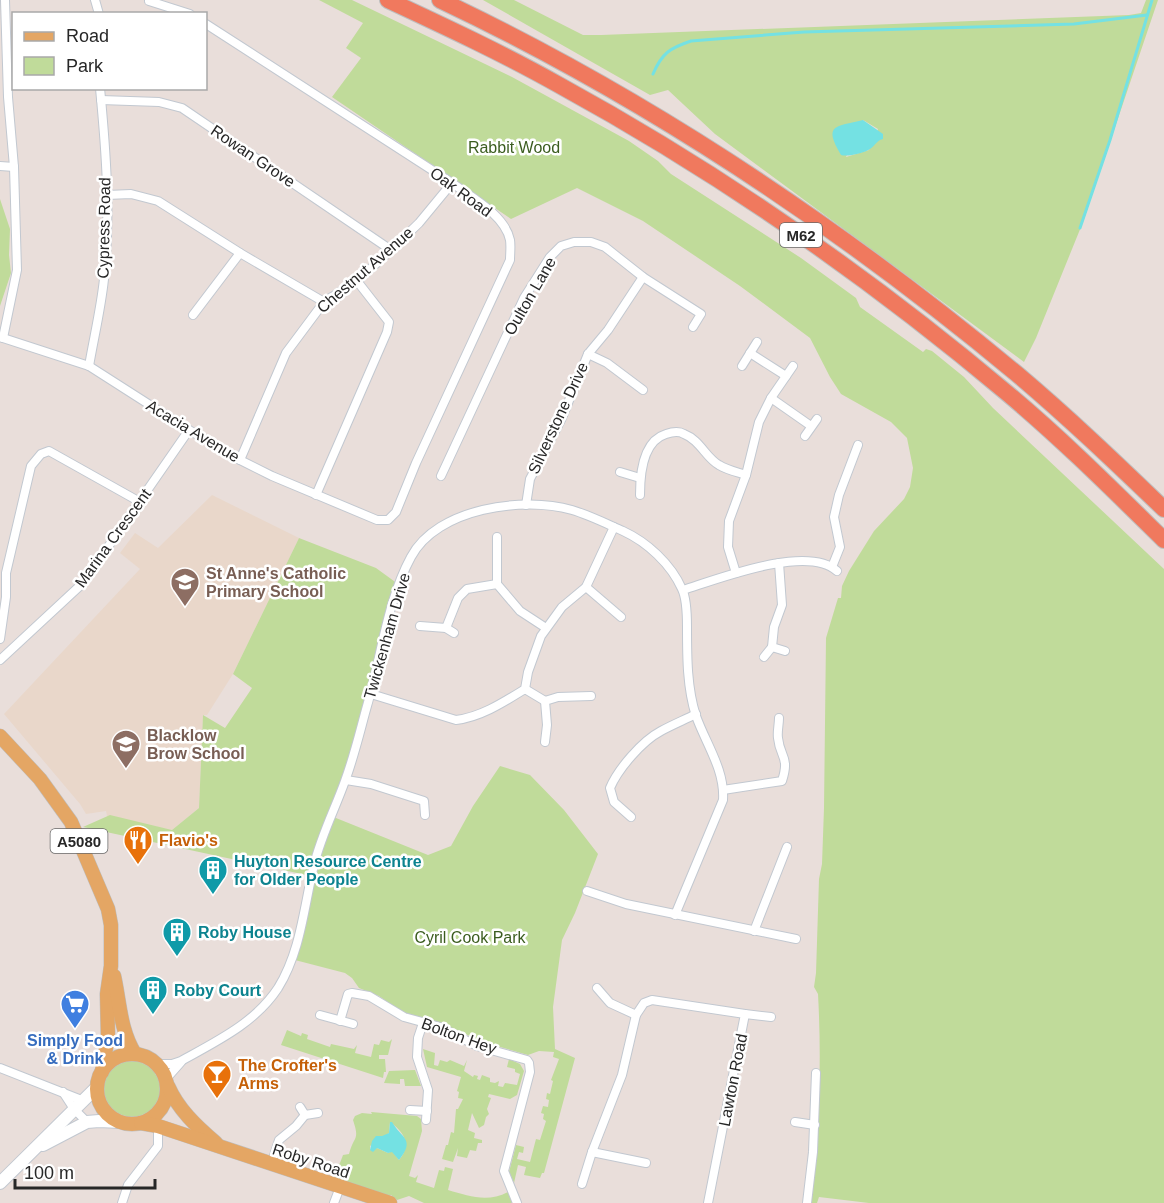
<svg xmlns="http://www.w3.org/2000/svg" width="1164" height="1203" font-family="Arial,sans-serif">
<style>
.education{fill:#e9d7ca}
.green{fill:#c0db9a;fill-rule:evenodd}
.water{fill:#74e1e3}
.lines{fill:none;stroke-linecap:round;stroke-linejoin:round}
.stream{stroke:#74e1e3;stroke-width:3}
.street-casing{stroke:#c2c8d0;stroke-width:10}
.secondary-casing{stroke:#c2c8d0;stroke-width:14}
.primary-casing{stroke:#bebebe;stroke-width:15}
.highway-casing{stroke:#bebebe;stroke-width:18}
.street{stroke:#fff;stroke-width:8}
.secondary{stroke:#fff;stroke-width:12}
.primary{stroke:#e4a664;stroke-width:14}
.highway{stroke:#f0795e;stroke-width:16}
.labels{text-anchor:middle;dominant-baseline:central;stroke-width:5;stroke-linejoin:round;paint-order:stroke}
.shield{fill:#fff;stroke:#686868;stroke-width:1.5}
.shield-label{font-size:15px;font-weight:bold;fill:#272727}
.park-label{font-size:16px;fill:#3b5d1f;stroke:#fff}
.street-label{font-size:16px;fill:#272727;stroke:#fff}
.education-label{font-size:16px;font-weight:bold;fill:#785e54;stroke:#fff;text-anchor:start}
.food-label{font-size:16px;font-weight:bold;fill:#c56008;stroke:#fff;text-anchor:start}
.culture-label{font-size:16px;font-weight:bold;fill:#0d838f;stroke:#fff;text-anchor:start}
.shop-label{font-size:16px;font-weight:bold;fill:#366cbe;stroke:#fff}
</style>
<rect width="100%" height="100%" fill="#e9deda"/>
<!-- education -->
<path class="education" d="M212,495L299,538L233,674L207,715H203L199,808L172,830L107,816L106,811L86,814L80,804L4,714L140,569L120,553L135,533L158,548Z"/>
<!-- green -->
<g class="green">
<path d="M319,0H352L512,77L629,141L658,161L671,174L801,258L856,298L860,307L923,352L926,349L932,351L964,377L993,408L1164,569V1203H869L819,1197L817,1203H810C819,1130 822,1068 818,994L814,987L816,973L819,879L822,864L824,808L826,638L838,598H841L842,586L849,571L874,531L904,499L910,487L913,468L907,438L891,422L841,394L830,377L810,338L740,286L643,221L577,188L511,219L332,97L361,58L346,48L363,23Z"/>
<path d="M483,0H514L583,35H601L1129,15L1141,13L1146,0H1158L1083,222L1036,338L1024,362L715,134L668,90L650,95ZM863,120L878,129L869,150L846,157Z"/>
<path d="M0,179V199L10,229L9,255L11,273L0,306Z"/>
<path d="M299,538L376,568L398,584L371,694L331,816L428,855L451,846L473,806L500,766L530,775L564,810L598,854L575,913L562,940L553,1007L555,1049L575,1058L544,1173H542L540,1178L524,1175L526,1167L518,1165L514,1183L509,1172L516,1145L524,1147L523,1153L519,1152L517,1159L530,1162L536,1139L540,1140L546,1121L543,1119L544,1114L541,1113L543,1106L548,1107L549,1100L546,1099L547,1093L550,1094L553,1081L551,1080L559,1059L553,1057L554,1052L539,1051L528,1055L483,1042L445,1025L403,1013L379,996L359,988L352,978L345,973L291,959L311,876L83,827L110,815L172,830L199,808L203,715L225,728L252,688L233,674Z"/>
<path d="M287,1030L301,1036L302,1033L308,1035L307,1039L330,1047L331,1044L354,1049L357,1045L355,1053L371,1057L374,1044L379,1045L381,1040L389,1042L392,1039L388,1055H379V1059H385L386,1072H384L383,1078L281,1045Z"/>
<path d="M423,1049L435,1053L434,1065L438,1066L440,1060L447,1062L450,1060L464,1066L467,1060L464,1071L473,1077L474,1075L478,1076L477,1079L480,1080L482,1075L490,1078V1082L495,1083L499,1081L498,1086L503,1087L505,1083L517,1085L520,1074L515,1072V1069L507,1067L509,1059L520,1064L524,1071L517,1095L510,1099L489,1094L488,1097L491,1098L487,1109L489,1114L486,1117L484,1125L479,1128L472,1113L468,1130L475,1133L474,1138L482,1140V1143H478L476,1151L470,1150L467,1158L457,1156L458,1148L453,1162L442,1159L446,1145H448L451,1132L454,1133L456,1109H458L463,1099L458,1098L459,1092L457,1091L461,1077L427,1067Z"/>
<circle cx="132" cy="1089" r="28"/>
<path d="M415,1070L421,1086H405L404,1079H400V1084L384,1083L389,1071Z"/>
<path d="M371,1112L417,1116L421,1119L422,1131L409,1176L415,1178L418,1175L416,1182L434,1188L439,1170L444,1171L445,1167L453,1169L448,1190C469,1196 487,1203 508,1192L512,1203H424L409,1196L397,1200L391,1195H384L335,1178L331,1173L340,1163L343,1155L349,1154C354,1135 360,1141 353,1120L355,1116L362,1113L372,1114ZM390,1122C404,1132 412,1144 399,1160L392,1151L388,1153L377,1148L370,1150V1146L389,1133Z"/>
</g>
<!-- water -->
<g class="water">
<path d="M863,120L883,134V139C876,141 876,145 870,149C864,153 848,157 841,155C823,124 835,127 863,120Z"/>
<path d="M390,1122H392C401,1138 416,1139 399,1160L392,1152L388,1153L377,1148L373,1152L370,1150L372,1141L376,1136H382L389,1133Z"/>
</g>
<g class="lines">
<!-- stream -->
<g class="stream">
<path d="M653,74C662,53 670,48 691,41L804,32L1074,24L1147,15"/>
<path d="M1080,228L1110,140L1152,0"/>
</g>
<!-- street casing -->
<g class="street-casing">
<g id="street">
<path d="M95,0L99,14"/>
<path d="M149,1L190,14"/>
<path d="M101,100L159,102L182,108L391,250"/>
<path d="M0,166L14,167"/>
<path d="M107,195L131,194L158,201L240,253L324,302"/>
<path d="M193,315L240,253"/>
<path d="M0,337L89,366L189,430L240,460L272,476L377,520H388L396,512L416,463L510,260C510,254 511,246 510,240C505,215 471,197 452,183L206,24"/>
<path d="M3,338L17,270L14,167L8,97L5,0"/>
<path d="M750,353L786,376"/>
<path d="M588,354L607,363L643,390"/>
<path d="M89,366C94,337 101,308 104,279C111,216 106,151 100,88"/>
<path d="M742,366L757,342"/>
<path d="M771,398L811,426"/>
<path d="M805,436L817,419"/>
<path d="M240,460L286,353L324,302L357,281L391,250L419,223L452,183"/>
<path d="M620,472L640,478"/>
<path d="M441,476L524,298L550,257L561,246L574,242H591L605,247L643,277L701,314L693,327"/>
<path d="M316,495L387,332L389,322L357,281"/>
<path d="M640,495C640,475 643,441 666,434C672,432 679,431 684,434C700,440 706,458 719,465C727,470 737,472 746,475"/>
<path d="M526,505L530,479L561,420L588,354L608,330L643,277"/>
<path d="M497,537V584L520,611L546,628"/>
<path d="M779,563L782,605L774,627L772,647L785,651"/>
<path d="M832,567L840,547L834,517L839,495L858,445"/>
<path d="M736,573L728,547L729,521L746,475L759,422L771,398L793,366"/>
<path d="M586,587L621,617"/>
<path d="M683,590C718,579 807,544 837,571"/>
<path d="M420,626L446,628L454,633"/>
<path d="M446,628L458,598L467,589L497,584"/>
<path d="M0,639L6,597V573L31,466L41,454L49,451L140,502"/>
<path d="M764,657L772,647"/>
<path d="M0,660L83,583L189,430"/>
<path d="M525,689L545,701"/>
<path d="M371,694L456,720C481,717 504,702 525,689L528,672L541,636L562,607L586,587L614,527"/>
<path d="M545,742L547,725L545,701L558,697L591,696"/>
<path d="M346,780L371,784L424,801L425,815"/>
<path d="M723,790L782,781C790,756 780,758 778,738C777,732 779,725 779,718"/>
<path d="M631,817L614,802L610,788C618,769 642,741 661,731C672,725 684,720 696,714"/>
<path d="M587,891L626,904L796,939"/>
<path d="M754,931L787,847"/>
<path d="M597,988L610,1003L636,1015L644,1003L652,1000L745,1014L708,1203"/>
<path d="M745,1014L771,1017"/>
<path d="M320,1015L353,1024"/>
<path d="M340,1021L348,994L352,993L369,996L404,1017L440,1027L477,1046L527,1060L529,1063L530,1072L504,1171L517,1203"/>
<path d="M423,1023L418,1038L417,1057L428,1090L426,1120"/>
<path d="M156,1064H172L181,1061C217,1041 255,1023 278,988C301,951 304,906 314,865C321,836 335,809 345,781C354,757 360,731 367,706C381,658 387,601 411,557C437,508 523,496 572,510C589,515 607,524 623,531C647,542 671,564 682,589C687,599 687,616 687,627C687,657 687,688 696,716C706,744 725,770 723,800L675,915"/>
<path d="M0,1068L84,1101"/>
<path d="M166,1079L181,1062"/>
<path d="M63,1092L74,1109L87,1122"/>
<path d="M300,1107L305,1115L318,1113"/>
<path d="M410,1110L427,1111"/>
<path d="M795,1122L815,1125"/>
<path d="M592,1152L646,1163"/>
<path d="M271,1165L279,1140L296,1126L305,1115"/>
<path d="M582,1184L592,1152L622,1075L636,1015"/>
<path d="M122,1203L128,1185L158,1146V1126"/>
<path d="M334,1203L340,1187"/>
<path d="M807,1203L813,1152L816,1073"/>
</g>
</g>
<!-- secondary casing -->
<g class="secondary-casing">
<g id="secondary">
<path d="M43,1145L87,1122L99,1121L120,1122"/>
<path d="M0,1183L97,1087"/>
</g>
</g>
<!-- primary casing -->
<g class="primary-casing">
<g id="primary">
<path d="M0,736L40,779L71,822L108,909L111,925V966L107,994L108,1036L102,1072"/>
<path d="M114,976C120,1003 120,1030 135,1054"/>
<circle cx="132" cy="1089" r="35"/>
<path d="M168,1086C178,1109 196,1126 216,1143"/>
<path d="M141,1123L158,1126L390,1203"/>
</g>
</g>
<!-- highway casing -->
<g class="highway-casing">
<g id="highway">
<path d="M388,0C446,27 504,54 559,85C718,172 869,277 1007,393C1062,439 1113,490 1164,540"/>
<path d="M440,0C647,98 840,227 1017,374C1068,417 1116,463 1164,509"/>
</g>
</g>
<!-- street -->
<use href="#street" class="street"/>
<!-- secondary -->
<use href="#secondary" class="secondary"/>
<!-- primary -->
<use href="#primary" class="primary"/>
<!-- highway -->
<use href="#highway" class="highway"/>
</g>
<!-- icons -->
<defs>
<g id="school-pin" transform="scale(1.5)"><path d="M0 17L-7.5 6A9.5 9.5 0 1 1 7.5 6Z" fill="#8d6e63" stroke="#fff"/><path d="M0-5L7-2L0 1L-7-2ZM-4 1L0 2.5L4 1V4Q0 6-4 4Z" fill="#fff"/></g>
<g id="restaurant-pin" transform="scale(1.5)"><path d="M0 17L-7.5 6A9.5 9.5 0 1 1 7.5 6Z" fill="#e8710a" stroke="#fff"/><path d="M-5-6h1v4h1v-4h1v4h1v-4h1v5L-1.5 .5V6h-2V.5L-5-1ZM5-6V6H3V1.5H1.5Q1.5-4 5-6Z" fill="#fff"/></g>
<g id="building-pin" transform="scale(1.5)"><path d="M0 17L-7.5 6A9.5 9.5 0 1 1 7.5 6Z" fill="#0f9aa8" stroke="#fff"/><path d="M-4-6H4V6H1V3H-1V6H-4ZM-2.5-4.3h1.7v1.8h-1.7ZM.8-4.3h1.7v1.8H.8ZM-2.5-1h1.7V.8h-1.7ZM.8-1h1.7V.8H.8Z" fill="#fff"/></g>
<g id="supermarket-pin" transform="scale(1.5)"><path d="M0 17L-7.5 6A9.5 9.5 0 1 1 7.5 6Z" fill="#3f7fe0" stroke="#fff"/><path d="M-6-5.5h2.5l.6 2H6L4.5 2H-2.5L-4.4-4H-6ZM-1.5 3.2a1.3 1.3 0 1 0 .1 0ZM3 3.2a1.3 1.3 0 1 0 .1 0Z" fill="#fff"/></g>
<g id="bar-pin" transform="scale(1.5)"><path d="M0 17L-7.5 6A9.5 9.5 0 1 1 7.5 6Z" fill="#e8710a" stroke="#fff"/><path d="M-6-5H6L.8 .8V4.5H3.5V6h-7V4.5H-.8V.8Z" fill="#fff"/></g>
</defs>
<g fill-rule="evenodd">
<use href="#school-pin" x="185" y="582"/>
<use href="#school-pin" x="126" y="744"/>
<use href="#restaurant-pin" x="138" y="840"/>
<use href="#building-pin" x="213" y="870"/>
<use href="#building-pin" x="177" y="932"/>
<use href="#building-pin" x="153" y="990"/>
<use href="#supermarket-pin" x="75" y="1004"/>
<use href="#bar-pin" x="217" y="1074"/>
</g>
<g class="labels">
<!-- shield labels -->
<g class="shield">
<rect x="780" y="223" width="42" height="24" rx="4.5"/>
<rect x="50.5" y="829" width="57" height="24" rx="4.5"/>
</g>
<g class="shield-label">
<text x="801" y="235">M62</text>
<text x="79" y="841">A5080</text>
</g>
<!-- park labels -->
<g class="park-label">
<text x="514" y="147">Rabbit Wood</text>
<text x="470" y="937">Cyril Cook Park</text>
</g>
<!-- street labels -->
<g class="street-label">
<text transform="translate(253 156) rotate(34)">Rowan Grove</text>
<text transform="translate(461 192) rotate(36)">Oak Road</text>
<text transform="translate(104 228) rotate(-89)">Cypress Road</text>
<text transform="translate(365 270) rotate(-41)">Chestnut Avenue</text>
<text transform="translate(530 296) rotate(-60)">Oulton Lane</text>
<text transform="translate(558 418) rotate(-65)">Silverstone Drive</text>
<text transform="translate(193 431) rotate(31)">Acacia Avenue</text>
<text transform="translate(113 538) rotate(-54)">Marina Crescent</text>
<text transform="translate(387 636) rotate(-74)">Twickenham Drive</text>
<text transform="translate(459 1036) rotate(20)">Bolton Hey</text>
<text transform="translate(733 1080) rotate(-79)">Lawton Road</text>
<text transform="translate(311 1161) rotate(18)">Roby Road</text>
</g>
<!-- education labels -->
<g class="education-label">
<text x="206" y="573">St Anne's Catholic<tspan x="206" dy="18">Primary School</tspan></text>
<text x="147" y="735">Blacklow<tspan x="147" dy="18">Brow School</tspan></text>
</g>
<!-- food labels -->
<g class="food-label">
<text x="159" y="840">Flavio's</text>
<text x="238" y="1065">The Crofter's<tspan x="238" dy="18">Arms</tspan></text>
</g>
<!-- culture labels -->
<g class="culture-label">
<text x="234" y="861">Huyton Resource Centre<tspan x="234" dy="18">for Older People</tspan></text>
<text x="198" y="932">Roby House</text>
<text x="174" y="990">Roby Court</text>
</g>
<!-- shop labels -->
<g class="shop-label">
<text x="75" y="1040">Simply Food<tspan x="75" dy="18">&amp; Drink</tspan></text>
</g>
</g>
<!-- legend -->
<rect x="12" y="12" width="195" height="78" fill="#ffffff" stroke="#a9a9a9" stroke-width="1.5"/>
<rect x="24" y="32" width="30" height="9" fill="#e4a664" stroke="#a9a9a9" stroke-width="1.5"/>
<text x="66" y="42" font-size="18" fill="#272727">Road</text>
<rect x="24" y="57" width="30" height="18" fill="#c0db9a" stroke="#a9a9a9" stroke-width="1.5"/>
<text x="66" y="72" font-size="18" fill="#272727">Park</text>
<!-- scale -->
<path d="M15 1179v9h140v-9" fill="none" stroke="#272727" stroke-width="3"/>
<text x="24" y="1179" font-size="18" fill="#272727" stroke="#ffffff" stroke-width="4.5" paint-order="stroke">100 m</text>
</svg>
